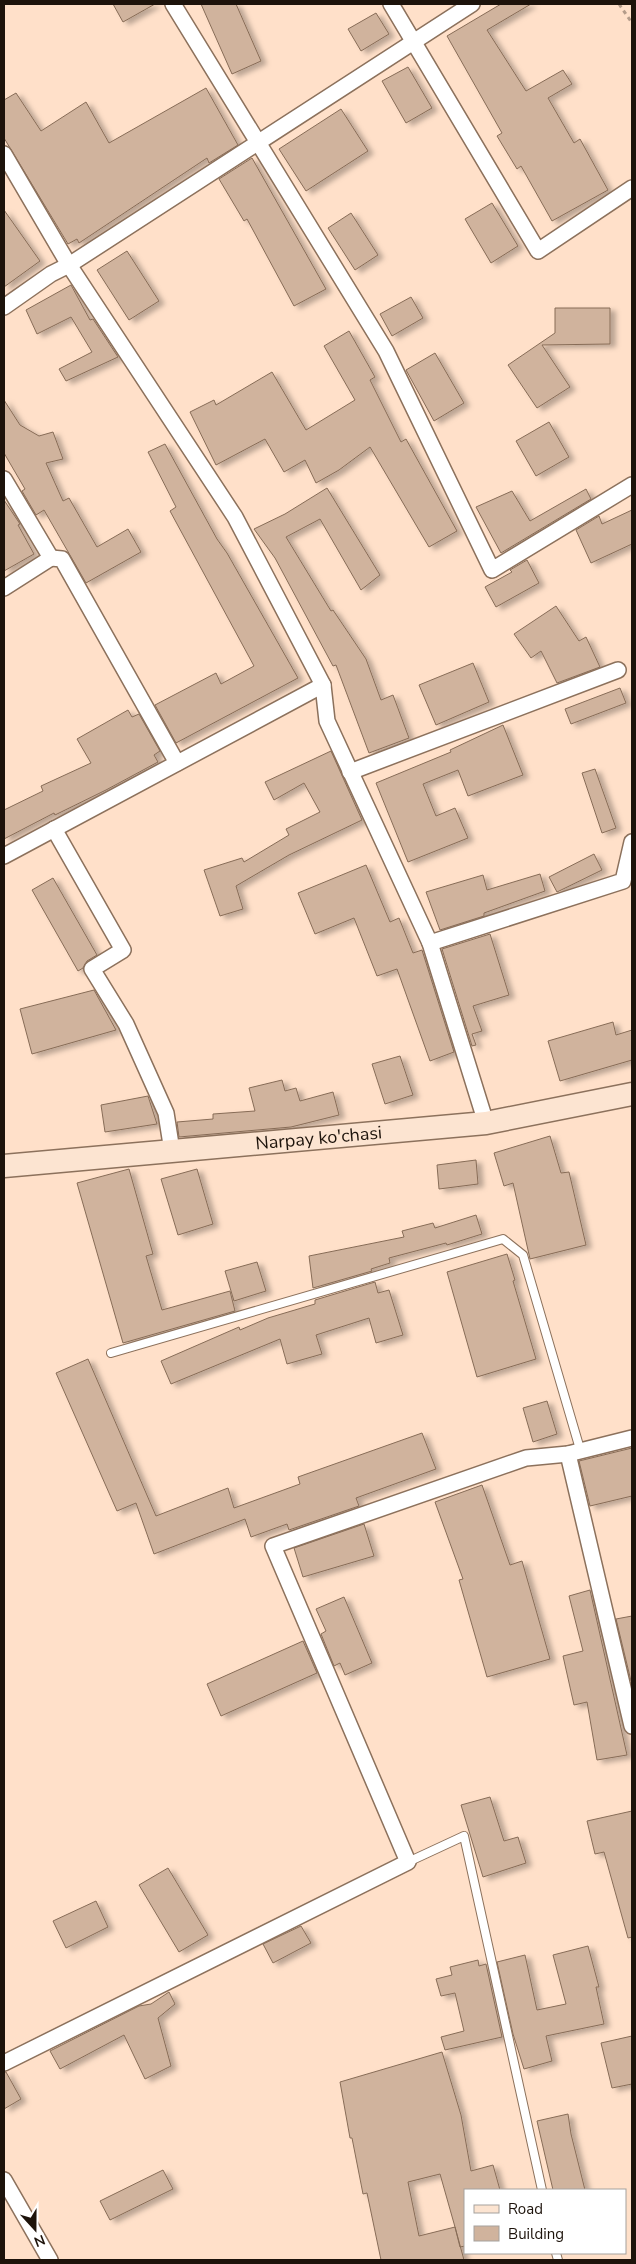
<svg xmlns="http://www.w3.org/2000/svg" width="636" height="2264" font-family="'Nunito Sans',sans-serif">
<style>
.building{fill:#d0b39d;stroke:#876c57;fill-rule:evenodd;filter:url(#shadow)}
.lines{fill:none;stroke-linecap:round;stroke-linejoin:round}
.lane-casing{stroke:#8c715c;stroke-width:10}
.street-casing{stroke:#8c715c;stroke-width:18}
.secondary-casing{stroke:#8c715c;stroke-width:25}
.path{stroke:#b49c8a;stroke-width:3;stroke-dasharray:4 4;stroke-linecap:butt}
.lane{stroke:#fff;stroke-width:8}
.street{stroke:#fff;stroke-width:15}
.secondary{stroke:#fce4d1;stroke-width:22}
.labels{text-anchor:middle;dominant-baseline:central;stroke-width:5;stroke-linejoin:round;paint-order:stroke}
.street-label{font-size:18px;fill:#1d130b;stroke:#fff}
</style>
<defs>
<filter id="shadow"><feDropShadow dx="5.5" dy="3" stdDeviation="2.5" flood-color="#0004"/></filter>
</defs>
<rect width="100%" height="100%" fill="#ffe0c9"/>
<!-- building -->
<g class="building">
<path d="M113,4H155L123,22Z"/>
<path d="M201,4H236L261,61L232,74Z"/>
<path d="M501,4H531L487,30L526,91L563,70L572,84L548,98L574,143L580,139L608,190L552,221L521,166L517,169L497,136L502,133L447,36Z"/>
<path d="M376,13L389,34L361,51L348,29Z"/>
<path d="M408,67L432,108L406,123L382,81Z"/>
<path d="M206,88L238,145L209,163L207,158L79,243L77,239L68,244L4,138V100L16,93L41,131L86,102L109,143Z"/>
<path d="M341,109L368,151L306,191L279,149Z"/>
<path d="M252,158L326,289L294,306L247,219L244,221L219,179Z"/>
<path d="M492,203L518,246L491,263L465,219Z"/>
<path d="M4,210L40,261L4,287Z"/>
<path d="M351,213L378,255L355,270L328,228Z"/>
<path d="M127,251L159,301L129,320L97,270Z"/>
<path d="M71,285L90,320L93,319L118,357L66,381L59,369L92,352L71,317L37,334L26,310Z"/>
<path d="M411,297L423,318L392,336L380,314Z"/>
<path d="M555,308H610V344L542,345L570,387L537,408L508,365L555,333Z"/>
<path d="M349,331L375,377L370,380L401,442L406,439L457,531L429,547L370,447L339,470L316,483L305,460L284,472L265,439L216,465L190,412L214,400L216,405L272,372L306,430L355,400L324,346Z"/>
<path d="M435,353L464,403L434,421L406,370Z"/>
<path d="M4,400L20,425L39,436L53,432L63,459L46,463L63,501L69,498L97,547L128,529L141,552L86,583L44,510L36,515L22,491L25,489L4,453Z"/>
<path d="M549,422L569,457L536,476L516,441Z"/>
<path d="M165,444L217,539L227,553L298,678L176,743L155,705L216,673L221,684L254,666L170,511L176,507L148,452Z"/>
<path d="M327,488L380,575L361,590L320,519L286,537L331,611L333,610L366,659L381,700L393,695L409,738L369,753L336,665L333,666L275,558L254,529L285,514Z"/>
<path d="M586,489L591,499L501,553L476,507L512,491L530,521Z"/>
<path d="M4,500L20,524L18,525L34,554L4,571Z"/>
<path d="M632,510V544L591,563L576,530L599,516L602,524Z"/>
<path d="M527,560L539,583L496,607L485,587L512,572L510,570Z"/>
<path d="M556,606L579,641L586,637L600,667L557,683L541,651L531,658L514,634Z"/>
<path d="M473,663L489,702L436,725L419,685Z"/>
<path d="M620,688L626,703L571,724L565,709Z"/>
<path d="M128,710L132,717L139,714L160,751L154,755L158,762L106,790L55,815L54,813L4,839V810L43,791L41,786L91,763L77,739Z"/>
<path d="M503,725L523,775L468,796L458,770L423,784L436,816L455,808L468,838L408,862L376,783L451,752L450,750Z"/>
<path d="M331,751L362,820L289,855L236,886L243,909L220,916L204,870L242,858L244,862L289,835L286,829L320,812L304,783L274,800L265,782Z"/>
<path d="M595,769L616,828L602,833L582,773Z"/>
<path d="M594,854L602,870L557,892L549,877Z"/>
<path d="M366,865L390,922L399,918L413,953L422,950L454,1052L430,1061L397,969L377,976L354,918L315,934L298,893Z"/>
<path d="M540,874L545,891L484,913V916L440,930L426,892L483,875L487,890Z"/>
<path d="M53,878L97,955L87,961L83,968L78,971L32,890Z"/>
<path d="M490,934L509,995L473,1006L482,1031L472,1034L476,1045L472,1046L442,949Z"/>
<path d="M94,990L116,1030L32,1054L20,1009Z"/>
<path d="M613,1022L616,1035L632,1030V1060L560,1081L548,1041Z"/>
<path d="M400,1056L413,1095L385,1104L372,1064Z"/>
<path d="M282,1080L285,1091L296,1088L300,1101L333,1092L339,1115L291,1127L179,1137L177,1122L213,1119V1114L255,1111L249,1088Z"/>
<path d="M148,1096L157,1124L105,1132L101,1105Z"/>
<path d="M550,1136L561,1173L569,1172L586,1245L530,1259L513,1183L504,1186L494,1153Z"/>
<path d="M476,1160L478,1184L439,1189L437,1165Z"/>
<path d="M129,1169L153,1254L146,1256L162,1310L230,1291L235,1311L123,1343L77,1183Z"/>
<path d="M197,1169L213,1224L178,1235L161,1179Z"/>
<path d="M476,1215L482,1234L447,1245L446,1243L389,1258L390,1263L371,1269L372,1271L313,1288L309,1256L404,1237L402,1231L433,1223L435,1228Z"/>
<path d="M507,1254L515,1280L513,1281L536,1359L477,1377L447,1272Z"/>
<path d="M257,1262L266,1291L234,1301L225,1271Z"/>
<path d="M375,1282L378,1293L389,1290L403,1335L376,1343L369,1318L316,1335L322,1354L287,1364L280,1339L171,1384L161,1361L239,1327L240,1330L268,1318L315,1304V1300Z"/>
<path d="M88,1359L156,1516L228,1488L234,1508L300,1484L298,1477L422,1433L436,1469L356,1498L359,1506L289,1530L287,1524L251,1537L245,1519L154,1554L136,1503L117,1511L56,1373Z"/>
<path d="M547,1401L557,1434L533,1442L523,1408Z"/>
<path d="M632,1448V1496L590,1506L579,1461Z"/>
<path d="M482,1485L510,1565L522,1561L550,1659L487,1677L459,1580L463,1579L435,1502Z"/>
<path d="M364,1524L374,1556L303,1577L294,1548Z"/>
<path d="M590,1590L627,1755L597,1760L587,1702L574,1705L563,1656L583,1651L569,1596Z"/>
<path d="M344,1597L372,1663L345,1675L340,1663L334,1666L321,1634L326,1631L316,1609Z"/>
<path d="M632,1616V1681H631L616,1619Z"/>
<path d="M303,1641L317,1673L221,1716L207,1684Z"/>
<path d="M490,1797L504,1841L518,1837L526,1863L483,1877L461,1805Z"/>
<path d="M632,1811V1937L628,1938L604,1852L595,1854L587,1821Z"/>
<path d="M168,1868L208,1935L179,1952L139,1885Z"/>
<path d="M96,1901L108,1927L66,1948L53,1921Z"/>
<path d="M301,1926L311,1943L273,1963L263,1944Z"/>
<path d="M588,1946L599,1987H596L604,2024L546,2036L552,2061L524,2069L513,2034L497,1962L525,1955L537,2010L566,2004L553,1955Z"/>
<path d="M478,1960L479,1966L486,1964L502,2037L445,2050L441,2037L464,2031L455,1993L441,1996L436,1979L452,1975L450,1967Z"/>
<path d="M169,1992L175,2004L158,2018L171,2066L145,2079L124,2035L60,2069L50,2051L139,2006L151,2004Z"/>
<path d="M632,2036V2084L612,2088L601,2043Z"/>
<path d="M442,2052L461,2115L471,2171L493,2165L500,2190H465V2246L460,2247L455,2227L464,2260H381L367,2193L363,2194L352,2138H350L340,2082ZM440,2174L455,2227L419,2236L408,2182Z"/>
<path d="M4,2072H6L21,2099L4,2109Z"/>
<path d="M568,2114L571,2134L585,2190H553L537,2121Z"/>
<path d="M163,2170L173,2189L110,2220L100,2201Z"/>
</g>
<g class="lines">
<!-- lane casing -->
<g class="lane-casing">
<g id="lane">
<path d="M111,1353L503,1239L523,1255L580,1449"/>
<path d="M408,1862L464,1836L542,2190"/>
<path d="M556,2253L558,2260"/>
</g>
</g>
<!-- street casing -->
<g class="street-casing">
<g id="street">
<path d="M173,4L386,351L492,570L632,485"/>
<path d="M391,4L538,251L632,188"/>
<path d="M4,154L69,265L235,517L323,685L327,721L430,943L486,1123"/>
<path d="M4,307L51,274L69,265L472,4"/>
<path d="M4,479L51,558L4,588"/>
<path d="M51,558L62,559L177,763"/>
<path d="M350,772L618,670"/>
<path d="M54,829L123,950L92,969L126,1024L166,1113L172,1151"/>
<path d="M4,856L323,685"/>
<path d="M430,943L623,881L632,842"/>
<path d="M568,1454L632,1726"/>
<path d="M4,2063L408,1862L273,1546L526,1458L568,1454L632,1438"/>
<path d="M4,2180L50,2260"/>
</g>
</g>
<!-- secondary casing -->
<g class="secondary-casing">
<g id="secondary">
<path id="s1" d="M4,1166L486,1123L632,1094"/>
</g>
</g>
<!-- path -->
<path class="path" d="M619,4L632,23"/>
<!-- lane -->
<use href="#lane" class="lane"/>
<!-- street -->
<use href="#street" class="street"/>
<!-- secondary -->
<use href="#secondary" class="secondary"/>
</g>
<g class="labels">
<!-- street labels -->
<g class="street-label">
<text stroke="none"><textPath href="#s1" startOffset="316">Narpay ko'chasi</textPath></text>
</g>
</g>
<!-- border -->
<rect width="636" height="2264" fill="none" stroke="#1d130b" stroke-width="10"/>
<!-- legend -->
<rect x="464" y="2189" width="162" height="65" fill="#ffffff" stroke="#a5a19d"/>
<rect x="474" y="2205" width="25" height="8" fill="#fce4d1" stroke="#a5a19d"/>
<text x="508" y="2214" font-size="15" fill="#1d130b">Road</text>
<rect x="474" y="2226" width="25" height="15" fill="#d0b39d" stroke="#a5a19d"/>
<text x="508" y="2239" font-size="15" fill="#1d130b">Building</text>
<!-- north arrow -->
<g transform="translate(35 2229) rotate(159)" stroke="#ffffff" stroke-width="4" paint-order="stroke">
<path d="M0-4L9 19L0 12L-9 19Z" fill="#1d130b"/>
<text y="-8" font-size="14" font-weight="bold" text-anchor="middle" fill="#1d130b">N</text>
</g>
</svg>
